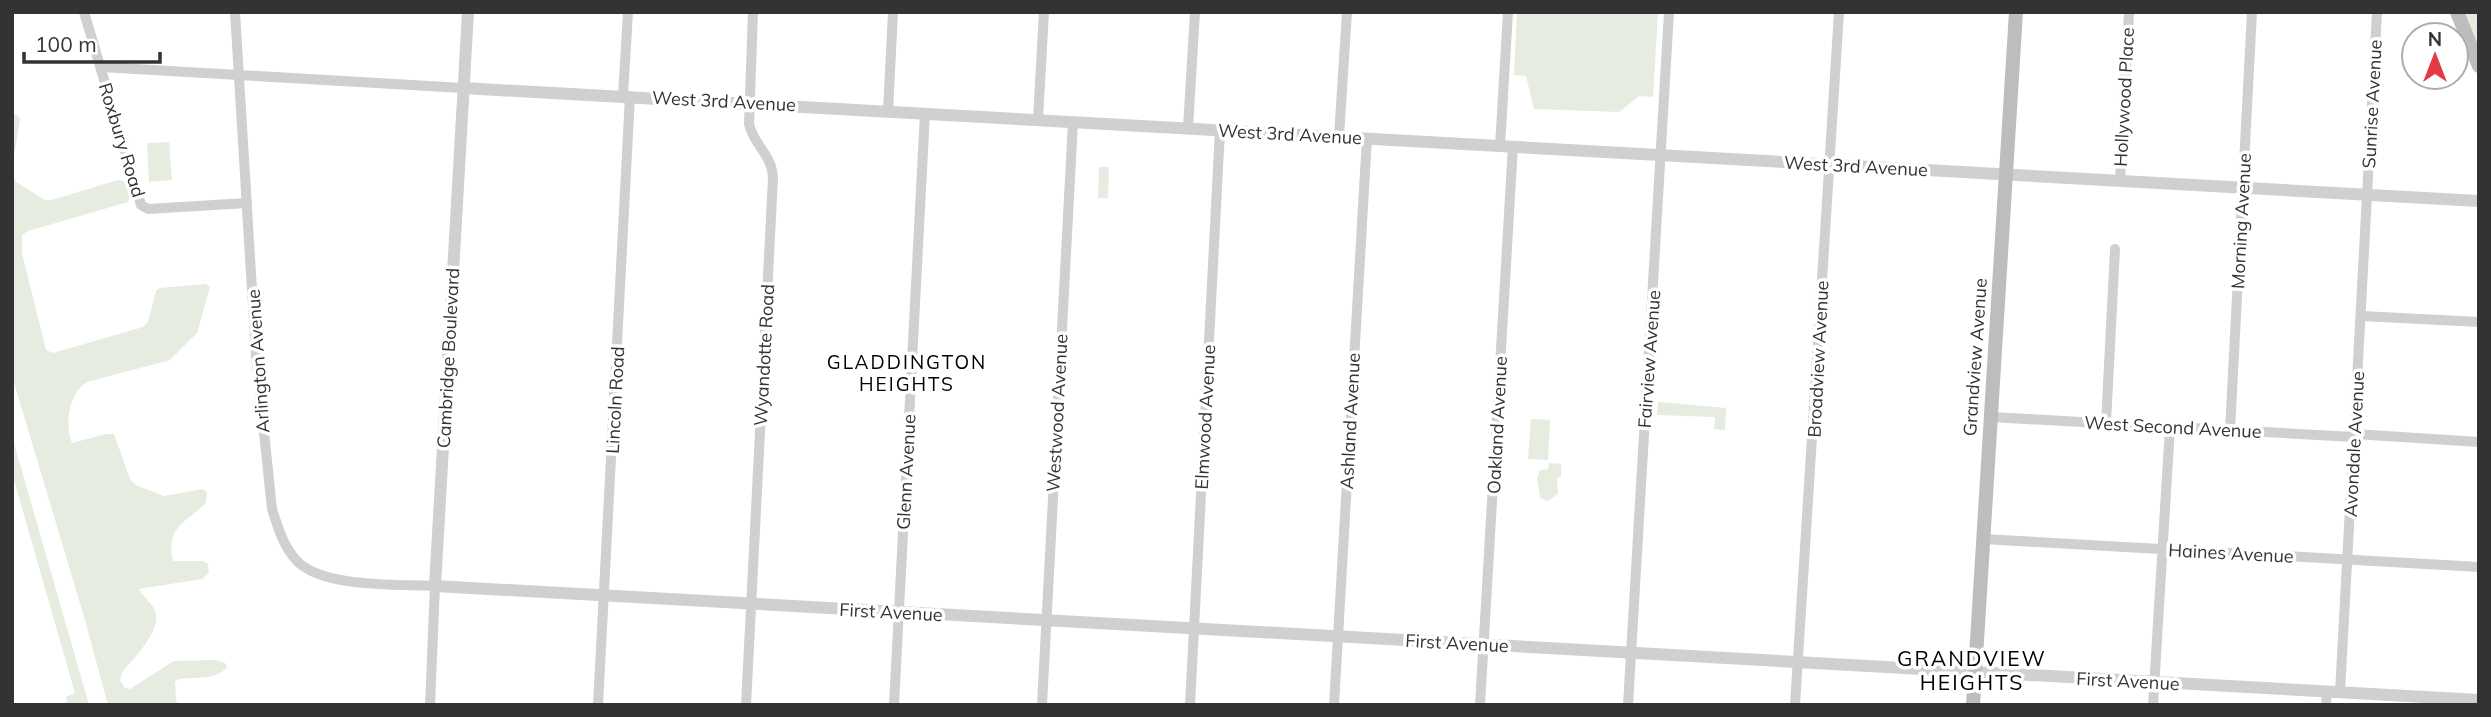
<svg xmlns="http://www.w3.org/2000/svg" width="2491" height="717" font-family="Mulish,sans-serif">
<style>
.green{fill:#e6ecdf}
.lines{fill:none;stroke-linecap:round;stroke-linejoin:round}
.minor{stroke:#d0d0d0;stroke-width:10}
.tertiary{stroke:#d0d0d0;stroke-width:12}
.secondary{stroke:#bdbdbd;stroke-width:14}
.labels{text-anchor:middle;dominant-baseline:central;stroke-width:7;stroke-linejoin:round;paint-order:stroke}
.street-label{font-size:18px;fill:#333;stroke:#fff}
.neighbourhood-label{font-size:19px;letter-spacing:2px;fill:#000;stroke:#fff}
.quarter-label{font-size:21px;letter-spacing:2px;fill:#000;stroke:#fff}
</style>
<rect width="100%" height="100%" fill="#fff"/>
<!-- green -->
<g class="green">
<path d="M1517,12H1658L1653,97L1639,96L1619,112L1534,109L1526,76L1514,75Z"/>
<path d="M2457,12H2479V66Z"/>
<path d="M12,114L17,115L20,119L12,169Z"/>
<path d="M169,142L172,180L149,182L147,143Z"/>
<path d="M1099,167H1109L1108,198H1098Z"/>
<path d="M12,171L16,182L45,200H52L118,180L126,182L130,196L128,202L28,231L22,235V253L46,350L53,353L143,327L148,322L156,291L160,288L206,284L210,287L197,333L170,360L87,382C69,393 64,424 72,443L106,434H114L130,479L136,485L164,496L203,489L207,492L206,503C183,524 166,528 173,561H203L208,564L209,573L202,579L139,589C143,597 152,603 155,611C162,632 133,658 122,673L120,681L125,688L130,689L174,661L215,660L225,663L227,667C217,680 195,677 179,679L175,682L176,701L179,705H108L85,620L12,376Z"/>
<path d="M1658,402L1726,408L1725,430L1714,429L1715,417L1657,415Z"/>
<path d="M1531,419L1550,420L1548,460L1528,459Z"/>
<path d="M12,436L89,705H68L66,697L75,693L12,473Z"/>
<path d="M1549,463L1561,464V476L1557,479L1558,494L1548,501L1540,498L1537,478L1540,470L1548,469Z"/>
</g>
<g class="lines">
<!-- minor -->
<g class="minor">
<path d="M84,12L141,205L148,209L247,203"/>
<path d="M235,12L256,355L272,509C278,528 284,548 298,562C325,588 399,584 435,586L430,705"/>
<path d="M101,67L463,88"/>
<path d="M623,96L628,12"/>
<path d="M888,111L893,12"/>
<path d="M1038,119L1044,12"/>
<path d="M1188,128L1195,12"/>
<path d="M1339,136L1347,12"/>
<path d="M1500,146L1508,12"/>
<path d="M2120,181L2129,12"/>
<path d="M2362,316L2479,322"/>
<path d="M1991,417L2354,437"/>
<path d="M2106,423L2115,249"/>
<path d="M2230,430L2252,12"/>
<path d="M2355,434L2479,442"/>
<path d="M1983,539L2479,567"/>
<path d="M2340,692L2377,12"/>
<path d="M598,705L630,96"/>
<path d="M746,705L773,178C772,154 754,146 749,124L753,12"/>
<path d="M894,705L925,113"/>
<path d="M1042,705L1073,122"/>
<path d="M1190,705L1220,130"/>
<path d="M1334,705L1367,138"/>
<path d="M1480,705L1513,146"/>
<path d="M1628,705L1669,12"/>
<path d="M1795,705L1839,12"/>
<path d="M2153,705L2170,427"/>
<path d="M2326,705L2327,691"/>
</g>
<!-- tertiary -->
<g class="tertiary">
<path d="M468,12L435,586L2479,700"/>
<path d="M463,88L2479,201"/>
</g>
<!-- secondary -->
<g class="secondary">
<path d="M2457,12L2479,66"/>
<path d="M1973,705L2016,12"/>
</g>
</g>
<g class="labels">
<!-- street labels -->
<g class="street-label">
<text transform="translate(2124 97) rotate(-87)">Hollywood Place</text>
<text transform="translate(724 101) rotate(3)">West 3rd Avenue</text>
<text transform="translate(2372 104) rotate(-87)">Sunrise Avenue</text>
<text transform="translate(1290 134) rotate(3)">West 3rd Avenue</text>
<text transform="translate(122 140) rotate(73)">Roxbury Road</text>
<text transform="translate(1856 166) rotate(3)">West 3rd Avenue</text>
<text transform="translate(2241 221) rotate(-87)">Morning Avenue</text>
<text transform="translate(764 355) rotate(-87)">Wyandotte Road</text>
<text transform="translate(1975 357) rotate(-86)">Grandview Avenue</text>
<text transform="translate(448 358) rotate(-87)">Cambridge Boulevard</text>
<text transform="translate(1649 359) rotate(-86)">Fairview Avenue</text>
<text transform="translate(1818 359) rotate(-87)">Broadview Avenue</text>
<text transform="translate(258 361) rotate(-94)">Arlington Avenue</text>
<text transform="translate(615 400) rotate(-87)">Lincoln Road</text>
<text transform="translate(1057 413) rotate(-87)">Westwood Avenue</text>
<text transform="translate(1205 417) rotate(-87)">Elmwood Avenue</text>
<text transform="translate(1350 421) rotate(-87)">Ashland Avenue</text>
<text transform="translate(1497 425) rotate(-87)">Oakland Avenue</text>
<text transform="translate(2173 427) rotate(3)">West Second Avenue</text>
<text transform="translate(2354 444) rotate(-87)">Avondale Avenue</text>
<text transform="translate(906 472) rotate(-87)">Glenn Avenue</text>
<text transform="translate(2231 553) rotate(3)">Haines Avenue</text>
<text transform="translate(891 612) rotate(3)">First Avenue</text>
<text transform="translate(1457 643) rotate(3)">First Avenue</text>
<text transform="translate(2128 681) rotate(3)">First Avenue</text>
</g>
<!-- neighbourhood labels -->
<g class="neighbourhood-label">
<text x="907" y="362">GLADDINGTON<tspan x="907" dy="22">HEIGHTS</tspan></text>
</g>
<!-- quarter labels -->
<g class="quarter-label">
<text x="1972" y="658">GRANDVIEW<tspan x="1972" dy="24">HEIGHTS</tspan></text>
</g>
</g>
<!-- border -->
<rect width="2491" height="717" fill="none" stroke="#333333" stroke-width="28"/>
<!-- north arrow -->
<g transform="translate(2435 56)"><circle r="33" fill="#ffffff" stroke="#adadad" stroke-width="2"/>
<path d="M0-5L12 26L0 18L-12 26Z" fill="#e63946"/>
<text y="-10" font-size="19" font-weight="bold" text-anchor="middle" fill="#333333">N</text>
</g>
<!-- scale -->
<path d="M24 52v10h136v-10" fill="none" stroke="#333333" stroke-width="3.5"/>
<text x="35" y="52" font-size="21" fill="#333333" stroke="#ffffff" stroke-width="5" paint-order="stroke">100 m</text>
</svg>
